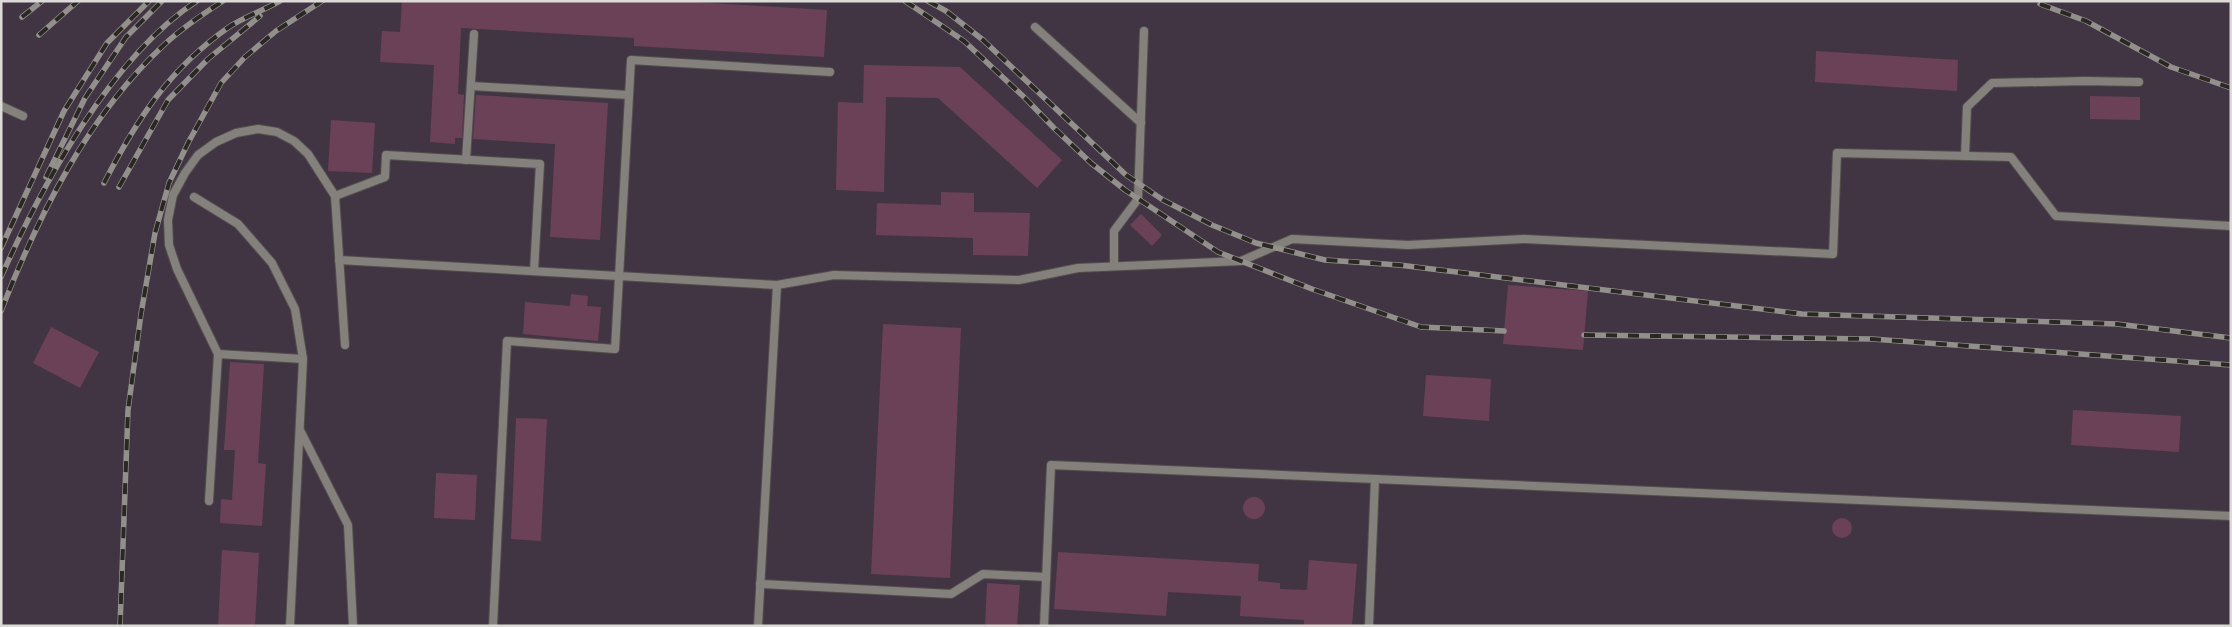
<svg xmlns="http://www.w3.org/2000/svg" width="2232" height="627" font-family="Commissioner,sans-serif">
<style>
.industrial{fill:#413544}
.building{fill:#6b4157}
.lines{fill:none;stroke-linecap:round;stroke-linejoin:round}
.lane-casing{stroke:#534f4c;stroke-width:10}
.lane{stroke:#84807b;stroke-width:8}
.rail-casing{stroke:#93908c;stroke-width:5.5}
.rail{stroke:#2b2823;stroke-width:4;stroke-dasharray:11;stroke-linecap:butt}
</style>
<rect width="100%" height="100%" fill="#35322d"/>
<!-- industrial -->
<rect class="industrial" x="1" y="1" width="2230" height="625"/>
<!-- building -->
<g class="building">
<path d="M402,1H678L827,10L824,57L634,46V38L461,28L458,94L464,95L462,138H455V144L430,142L434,65L380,62L382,31L400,32Z"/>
<path d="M1816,51L1958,60L1957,91L1815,82Z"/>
<path d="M864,65L960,67L1062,160L1037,188L938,98L886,97L884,192L836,190L838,102L863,103Z"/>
<path d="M476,95L608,103L600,240L550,237L555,144L473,139Z"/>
<path d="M2090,96L2140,97V120L2090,119Z"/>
<path d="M331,120L375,123L372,173L328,171Z"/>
<path d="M941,192L974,193V212L1030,213L1028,256L973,255V238L876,235L877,203L941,205Z"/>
<path d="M1141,214L1162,235L1152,246L1130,225Z"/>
<path d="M1508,285L1588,291L1583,350L1503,344Z"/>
<path d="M571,294L588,296L587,306L601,307L598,341L523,334L525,302L570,306Z"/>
<path d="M883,324L961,328L950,578L871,574Z"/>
<path d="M51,327L99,352L80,388L33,363Z"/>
<path d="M230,362L264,364L258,463L266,464L262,526L220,523L221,499L232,500L235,450H224Z"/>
<path d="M1426,375L1491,379L1489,421L1423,416Z"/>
<path d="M2073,410L2181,416L2179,452L2071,445Z"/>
<path d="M516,418L547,419L541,541L511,539Z"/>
<path d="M436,473L477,475L475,520L434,518Z"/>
<circle cx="1254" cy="508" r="11"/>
<circle cx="1842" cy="528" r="10"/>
<path d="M222,550L259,553L255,626H218Z"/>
<path d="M1058,552L1259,564L1258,581L1280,583V589L1307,590L1309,560L1357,564L1352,626H1304V620L1240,616L1241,596L1168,592L1166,616L1054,609Z"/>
<path d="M987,583L1020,585L1017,626H985Z"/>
</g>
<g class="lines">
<!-- lane casing -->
<g class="lane-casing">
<g id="lane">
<path d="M1035,27L1141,123"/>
<path d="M471,86L629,95"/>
<path d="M1,106L23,116"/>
<path d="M1965,156L1967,107L1992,83L2084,81L2139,82"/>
<path d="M466,160L474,34"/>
<path d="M335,196L385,177L386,155L540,164L534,271"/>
<path d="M194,197L238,224L272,263L295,309L303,359L290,626"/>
<path d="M339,260L777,285L834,275L1019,280L1078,268L1241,261L1292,239L1408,245L1524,239L1833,254L1837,153L2011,157L2056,216L2231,226"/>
<path d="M1114,266V231L1138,199L1144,31"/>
<path d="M218,354L303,359"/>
<path d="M301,432L348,525L353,626"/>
<path d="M209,501L218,354L177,269L169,245L168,220L173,195L185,173L198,155L216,142L236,133L258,129L277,132L294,141L308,154L335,196L345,345"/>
<path d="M760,584L951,594L983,574L1046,577"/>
<path d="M493,626L507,341L615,349L631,60L830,72"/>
<path d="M758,626L777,285"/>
<path d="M1044,626L1051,465L2231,516"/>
<path d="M1369,626L1375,479"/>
</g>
</g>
<!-- lane -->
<use href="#lane" class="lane"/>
<!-- rail casing -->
<g class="rail-casing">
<g id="rail">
<path d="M905,1L964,41L1025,98L1053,127L1091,163L1125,190L1218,252L1312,289L1421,327L1504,331"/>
<path d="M928,1L946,11L983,40L1126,175L1163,200L1212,225L1256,243L1325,260L1399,265L1802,314L2117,324L2231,338"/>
<path d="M2040,4L2086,21L2171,67L2231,88"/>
<path d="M22,17L42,1"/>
<path d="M39,35L78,1"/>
<path d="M46,177L85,98L126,37L162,1"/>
<path d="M104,183C137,119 169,69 229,27C244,17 264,10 280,1"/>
<path d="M119,187L168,100L208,59L260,16"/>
<path d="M1,248L64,111L107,43L149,1"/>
<path d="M1,277C42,185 111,57 197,1"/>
<path d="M1,311C39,214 88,115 165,44C182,28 203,14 223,1"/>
<path d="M1584,335L1872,339L2231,365"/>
<path d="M120,626L128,410L141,314L155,233L169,183L188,143L221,83L245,57L276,31L322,1"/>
</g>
</g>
<!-- rail -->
<use href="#rail" class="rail"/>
</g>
<!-- border -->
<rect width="2232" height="627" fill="none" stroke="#dddbd8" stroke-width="5"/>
</svg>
